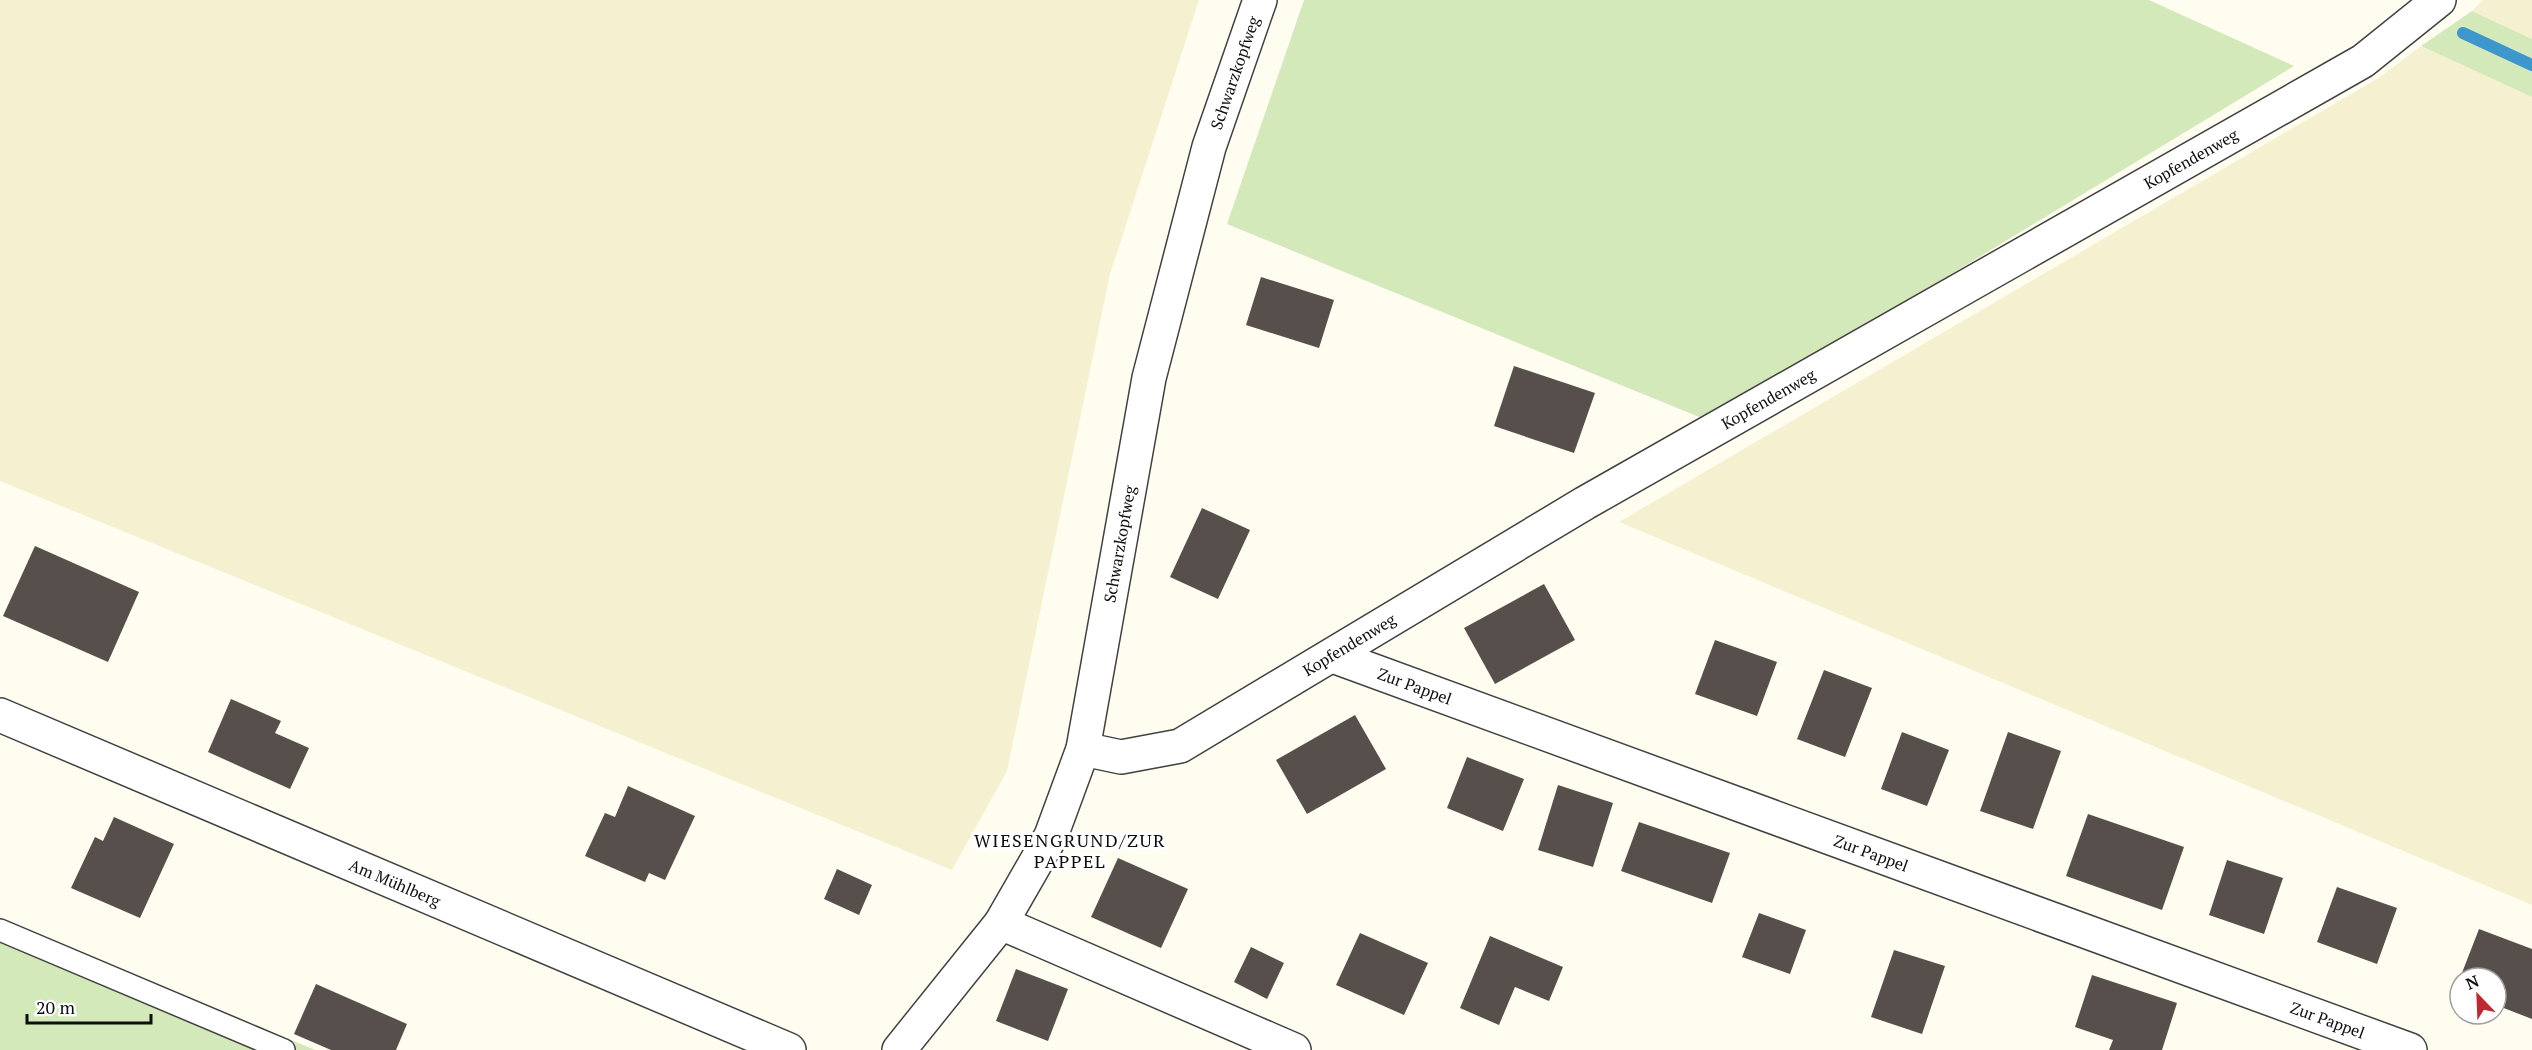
<svg xmlns="http://www.w3.org/2000/svg" width="2532" height="1050" font-family="'PT Serif',serif">
<style>
.farmland{fill:#f5f1d0}
.green{fill:#d3e9ba}
.lines{fill:none;stroke-linecap:round;stroke-linejoin:round}
.stream{stroke:#3d96cc;stroke-width:12}
.building{fill:#574f4b}
.service-casing{stroke:#414141;stroke-width:24}
.minor-casing{stroke:#414141;stroke-width:36}
.service{stroke:#fff;stroke-width:21}
.minor{stroke:#fff;stroke-width:33}
.labels{text-anchor:middle;dominant-baseline:central;stroke-width:6;stroke-linejoin:round;paint-order:stroke}
.street-label{font-size:16px;fill:#0e0e0e;stroke:#fff}
.neighbourhood-label{font-size:18px;letter-spacing:1.5px;fill:#0e0e0e;stroke:#fff}
</style>
<rect width="100%" height="100%" fill="#fffcf0"/>
<!-- farmland -->
<g class="farmland">
<path d="M0,0H1199L1110,274L1007,771L952,870L0,481Z"/>
<path d="M2483,0H2532V39L2472,11Z"/>
<path d="M2421,46L2532,97V905L1619,522L2380,77Z"/>
</g>
<!-- green -->
<g class="green">
<path d="M1304,0H2149L2294,66L1709,421L1227,224Z"/>
<path d="M2472,11L2532,39V97L2421,46Z"/>
<path d="M0,918L315,1050H0Z"/>
</g>
<g class="lines">
<!-- stream -->
<path class="stream" d="M2463,33L2532,65"/>
</g>
<!-- building -->
<g class="building">
<path d="M1261,277L1334,300L1319,348L1246,325Z"/>
<path d="M1514,366L1595,393L1574,453L1494,426Z"/>
<path d="M1202,508L1250,530L1218,599L1170,577Z"/>
<path d="M35,546L139,592L108,662L3,616Z"/>
<path d="M1544,584L1575,640L1495,684L1464,628Z"/>
<path d="M1715,640L1777,662L1757,716L1695,694Z"/>
<path d="M1824,670L1872,688L1845,757L1797,739Z"/>
<path d="M231,699L281,721L275,733L309,748L290,789L208,752Z"/>
<path d="M1355,715L1386,769L1307,814L1276,760Z"/>
<path d="M1902,732L1949,750L1927,806L1881,789Z"/>
<path d="M2008,732L2061,751L2033,829L1980,811Z"/>
<path d="M1467,757L1524,779L1503,831L1447,808Z"/>
<path d="M1558,785L1613,803L1593,867L1538,850Z"/>
<path d="M628,786L695,816L665,880L649,873L645,882L585,856L605,813L615,817Z"/>
<path d="M2088,814L2184,847L2162,910L2066,876Z"/>
<path d="M114,817L174,844L140,918L71,888L95,837L103,841Z"/>
<path d="M1639,822L1730,853L1712,903L1621,871Z"/>
<path d="M1118,858L1188,889L1161,948L1091,917Z"/>
<path d="M2227,860L2283,878L2264,934L2209,915Z"/>
<path d="M837,869L872,885L859,915L824,899Z"/>
<path d="M2337,887L2397,908L2377,964L2317,942Z"/>
<path d="M1759,913L1806,930L1790,974L1742,957Z"/>
<path d="M2479,929L2532,949V1019L2496,1005V978H2460Z"/>
<path d="M1360,933L1428,963L1404,1015L1336,985Z"/>
<path d="M1490,936L1563,967L1549,1001L1515,987L1499,1025L1460,1008Z"/>
<path d="M1251,947L1284,963L1267,999L1234,982Z"/>
<path d="M1894,950L1945,966L1922,1034L1871,1017Z"/>
<path d="M1016,969L1068,989L1048,1041L996,1021Z"/>
<path d="M2092,975L2177,1003L2162,1050H2109L2113,1040L2075,1027Z"/>
<path d="M316,984L407,1024L396,1050H331L294,1034Z"/>
</g>
<g class="lines">
<!-- service casing -->
<g class="service-casing">
<path id="service" d="M0,930L284,1050"/>
</g>
<!-- minor casing -->
<g class="minor-casing">
<g id="minor">
<path id="s1" d="M1333,656L2410,1050"/>
<path id="s2" d="M0,715L789,1050"/>
<path id="s3" d="M1083,749L1121,757L1180,746L1585,503L2363,61L2439,0"/>
<path d="M1001,923L1294,1050"/>
<path id="s4" d="M899,1050L1001,923L1051,836L1083,749L1149,378L1209,147L1260,0"/>
</g>
</g>
<!-- service -->
<use href="#service" class="service"/>
<!-- minor -->
<use href="#minor" class="minor"/>
</g>
<g class="labels">
<!-- street labels -->
<g class="street-label">
<text stroke="none"><textPath href="#s4" startOffset="1050">Schwarzkopfweg</textPath></text>
<text stroke="none"><textPath href="#s3" startOffset="1268">Kopfendenweg</textPath></text>
<text stroke="none"><textPath href="#s3" startOffset="782">Kopfendenweg</textPath></text>
<text stroke="none"><textPath href="#s4" startOffset="564">Schwarzkopfweg</textPath></text>
<text stroke="none"><textPath href="#s3" startOffset="296">Kopfendenweg</textPath></text>
<text stroke="none"><textPath href="#s1" startOffset="87">Zur Pappel</textPath></text>
<text stroke="none"><textPath href="#s1" startOffset="573">Zur Pappel</textPath></text>
<text stroke="none"><textPath href="#s2" startOffset="429">Am Mühlberg</textPath></text>
<text stroke="none"><textPath href="#s1" startOffset="1059">Zur Pappel</textPath></text>
</g>
<!-- neighbourhood labels -->
<g class="neighbourhood-label">
<text x="1070" y="840">WIESENGRUND/ZUR<tspan x="1070" dy="21">PAPPEL</tspan></text>
</g>
</g>
<!-- north arrow -->
<g transform="translate(2478 996) rotate(337)"><circle r="28" fill="#ffffff" stroke="#9f9f9f" stroke-width="1.5"/>
<path d="M0-4.5L10 22L0 15L-10 22Z" fill="#bd2832"/>
<text y="-9" font-size="16" font-weight="bold" text-anchor="middle" fill="#0e0e0e">N</text>
</g>
<!-- scale -->
<path d="M27 1014v9h124v-9" fill="none" stroke="#0e0e0e" stroke-width="3"/>
<text x="36" y="1014" font-size="18" fill="#0e0e0e" stroke="#ffffff" stroke-width="4.5" paint-order="stroke">20 m</text>
</svg>
